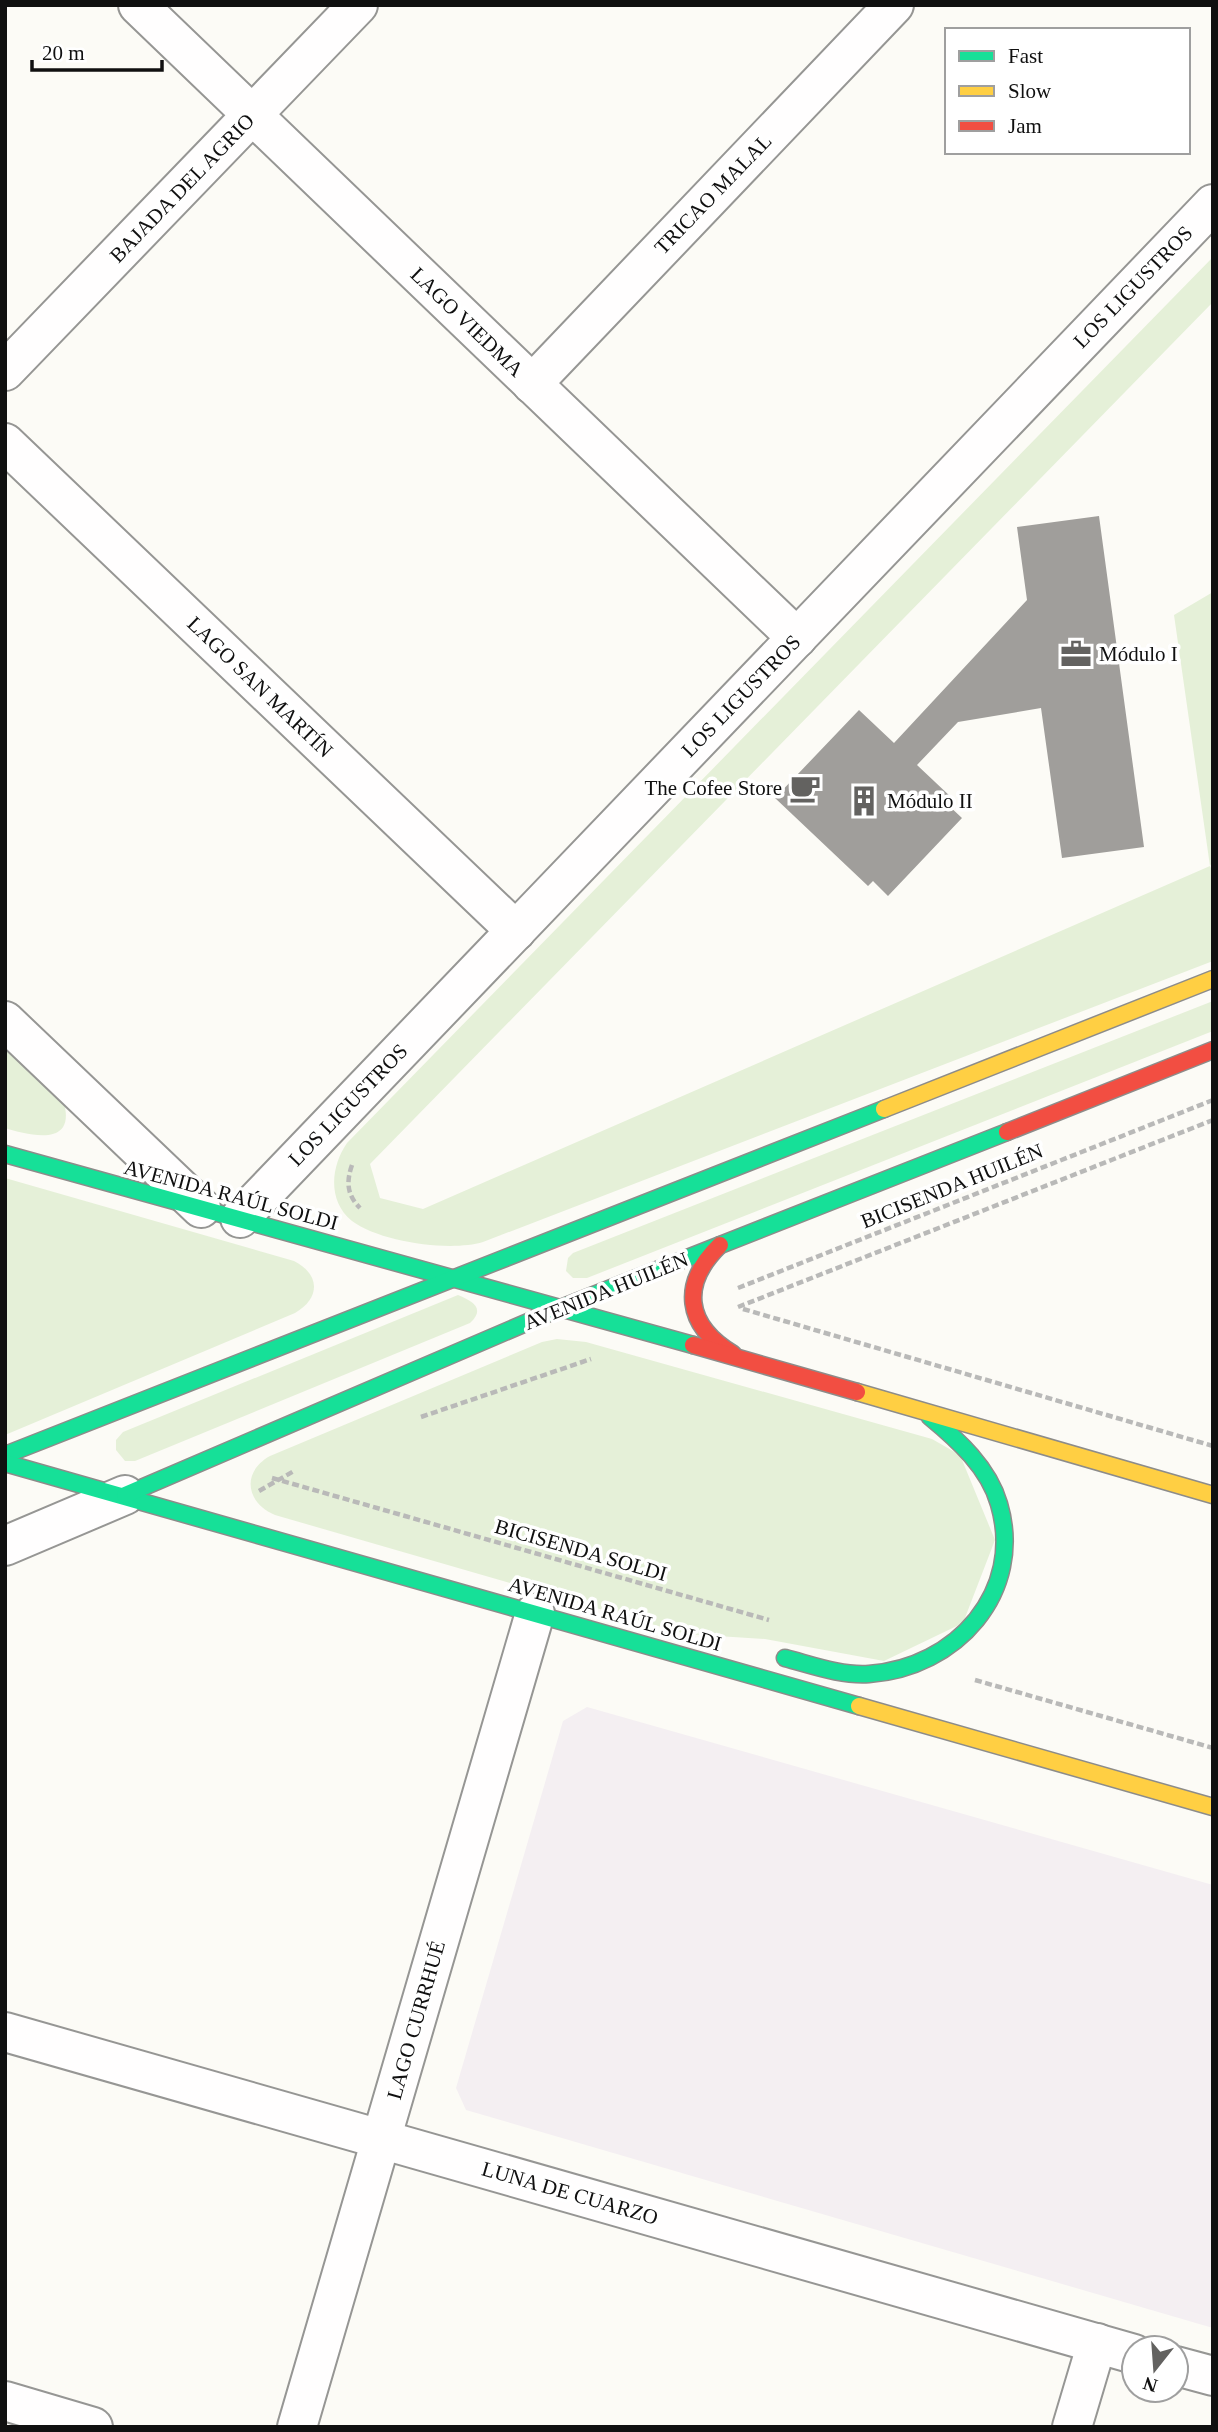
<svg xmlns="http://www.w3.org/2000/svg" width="1218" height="2432" font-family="Georgia,serif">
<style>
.industrial{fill:#f4eff2}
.green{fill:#e5f0d8}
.building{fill:#a09e9b}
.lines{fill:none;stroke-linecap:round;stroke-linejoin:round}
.street-casing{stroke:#969694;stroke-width:42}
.fast-casing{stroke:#8d8c8a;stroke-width:19}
.slow-casing{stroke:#8d8c8a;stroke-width:19}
.jam-casing{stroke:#8d8c8a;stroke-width:19}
.path{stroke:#b9b9b8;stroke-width:4.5;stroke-dasharray:7 3.5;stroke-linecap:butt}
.street{stroke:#fffefe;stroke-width:38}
.fast{stroke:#16e098;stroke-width:16}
.slow{stroke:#ffcf43;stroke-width:16}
.jam{stroke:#f24e42;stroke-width:16}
.labels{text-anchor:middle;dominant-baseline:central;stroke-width:7;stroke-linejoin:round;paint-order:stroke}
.street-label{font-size:21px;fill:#101010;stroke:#fff}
.poi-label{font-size:21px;fill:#101010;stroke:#fff;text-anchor:start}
</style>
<rect width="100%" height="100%" fill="#fcfbf6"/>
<!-- industrial -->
<path class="industrial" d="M587,1707L1213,1885V2328L466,2110L456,2088L563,1721Z"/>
<!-- green -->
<g class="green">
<path d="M1213,257V302L370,1164L380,1198L423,1209L1210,866L1174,615L1213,592V860L1210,866L1213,872V961L483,1242C450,1252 380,1242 352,1221C327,1201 331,1166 347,1143Z"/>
<path d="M1213,1001V1031L587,1278H573L566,1271L568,1258L573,1253Z"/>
<path d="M5,1044L64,1103C76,1148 28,1135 5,1128Z"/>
<path d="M5,1178L294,1261C320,1274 321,1298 295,1313L5,1435Z"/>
<path d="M458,1295C472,1301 486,1308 470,1323L135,1461H125L116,1450V1440L123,1432Z"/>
<path d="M557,1339L586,1342L932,1439L960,1455L995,1540L963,1623L884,1661L765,1639L686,1634L275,1515C246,1503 241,1472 270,1456L542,1342Z"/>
</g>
<!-- building -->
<path class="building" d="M1099,516L1144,847L1062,858L1041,708L958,722L917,765L952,798L947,804L962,818L888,896L873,881L868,886L775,798L859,710L894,743L1027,600L1017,527Z"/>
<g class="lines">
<!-- street casing -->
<g class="street-casing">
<g id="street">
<path d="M138,5L797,638"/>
<path d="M5,371L358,5"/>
<path d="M532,384L894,5"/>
<path d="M5,443L516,931"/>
<path d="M5,1021L201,1208"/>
<path d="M240,1218L1213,204"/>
<path d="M5,1546L125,1495"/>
<path d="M5,2032L1134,2354"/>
<path d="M1176,2366L1213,2376"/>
<path d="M5,2401L93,2427"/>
<path d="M297,2427L535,1613"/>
<path d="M1072,2427L1097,2343"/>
</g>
</g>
<!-- fast casing -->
<g class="fast-casing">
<g id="fast">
<path d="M5,1154L693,1345"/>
<path d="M5,1455L884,1109"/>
<path d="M5,1463L859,1706"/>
<path d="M125,1495L563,1307L1007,1132"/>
<path d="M785,1658C812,1665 841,1676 869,1674C956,1668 1025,1592 999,1504C989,1468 958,1440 930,1417"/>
</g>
</g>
<!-- slow casing -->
<g class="slow-casing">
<g id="slow">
<path d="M884,1109L1213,979"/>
<path d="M857,1392L1213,1495"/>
<path d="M859,1706L1213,1807"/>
</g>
</g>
<!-- jam casing -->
<g class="jam-casing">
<g id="jam">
<path d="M1007,1132L1213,1050"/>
<path d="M720,1245C680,1284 685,1325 733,1354"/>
<path d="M693,1345L857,1392"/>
</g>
</g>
<!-- path -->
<g class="path">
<path d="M352,1165C346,1182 347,1195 360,1208"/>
<path d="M738,1288L1213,1100"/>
<path d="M738,1307L1213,1120"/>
<path d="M743,1309L1213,1446"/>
<path d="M421,1417L591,1359"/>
<path d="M272,1478L769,1620"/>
<path d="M259,1491L294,1471"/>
<path d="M975,1680L1213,1748"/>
</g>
<!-- street -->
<use href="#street" class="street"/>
<!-- fast -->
<use href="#fast" class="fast"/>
<!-- slow -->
<use href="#slow" class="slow"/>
<!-- jam -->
<use href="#jam" class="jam"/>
</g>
<!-- icons -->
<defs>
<g id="office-bare" transform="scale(2.415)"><path d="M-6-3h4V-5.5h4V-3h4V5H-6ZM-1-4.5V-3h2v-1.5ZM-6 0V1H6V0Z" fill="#636260" stroke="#fff" stroke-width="2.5" paint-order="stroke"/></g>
<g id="cafe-bare" transform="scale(2.415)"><path d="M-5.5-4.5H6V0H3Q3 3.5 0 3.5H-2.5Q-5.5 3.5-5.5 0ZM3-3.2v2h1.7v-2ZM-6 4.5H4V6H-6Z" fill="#636260" stroke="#fff" stroke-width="2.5" paint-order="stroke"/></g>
<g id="building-bare" transform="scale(2.415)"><path d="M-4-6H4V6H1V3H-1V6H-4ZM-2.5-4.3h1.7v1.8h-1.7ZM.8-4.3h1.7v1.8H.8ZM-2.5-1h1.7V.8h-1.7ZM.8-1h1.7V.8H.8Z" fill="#636260" stroke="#fff" stroke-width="2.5" paint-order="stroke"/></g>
</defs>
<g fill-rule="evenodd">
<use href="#office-bare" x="1076" y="654"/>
<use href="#cafe-bare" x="805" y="788"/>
<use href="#building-bare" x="864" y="801"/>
</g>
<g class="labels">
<!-- street labels -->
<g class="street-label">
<text transform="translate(182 188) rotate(-46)">BAJADA DEL AGRIO</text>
<text transform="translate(713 194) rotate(-46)">TRICAO MALAL</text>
<text transform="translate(1133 287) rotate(-46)">LOS LIGUSTROS</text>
<text transform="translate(467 322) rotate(44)">LAGO VIEDMA</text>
<text transform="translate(260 687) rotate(44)">LAGO SAN MARTÍN</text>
<text transform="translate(741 696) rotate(-46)">LOS LIGUSTROS</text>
<text transform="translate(348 1105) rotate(-46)">LOS LIGUSTROS</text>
<text transform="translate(952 1186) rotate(-22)">BICISENDA HUILÉN</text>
<text transform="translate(231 1195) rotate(15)">AVENIDA RAÚL SOLDI</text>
<text transform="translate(606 1291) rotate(-22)">AVENIDA HUILÉN</text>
<text transform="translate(581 1550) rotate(16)">BICISENDA SOLDI</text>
<text transform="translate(615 1614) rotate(16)">AVENIDA RAÚL SOLDI</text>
<text transform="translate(416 2020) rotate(-74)">LAGO CURRHUÉ</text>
<text transform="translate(570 2193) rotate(16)">LUNA DE CUARZO</text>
</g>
<!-- poi labels -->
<g class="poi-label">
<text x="1099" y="654">Módulo I</text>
<text x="782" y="788" text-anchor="end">The Cofee Store</text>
<text x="887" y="801">Módulo II</text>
</g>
</g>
<!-- border -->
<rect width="1218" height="2432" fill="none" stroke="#101010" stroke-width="14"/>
<!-- legend -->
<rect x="945" y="28" width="245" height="126" fill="#ffffff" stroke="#9f9f9f" stroke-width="2"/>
<rect x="959" y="51" width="35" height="10" fill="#16e098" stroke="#9f9f9f" stroke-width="2"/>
<text x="1008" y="63" font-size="21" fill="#101010">Fast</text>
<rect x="959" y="86" width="35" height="10" fill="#ffcf43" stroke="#9f9f9f" stroke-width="2"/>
<text x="1008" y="98" font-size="21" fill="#101010">Slow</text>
<rect x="959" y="121" width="35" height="10" fill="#f24e42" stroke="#9f9f9f" stroke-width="2"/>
<text x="1008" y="133" font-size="21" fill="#101010">Jam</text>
<!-- north arrow -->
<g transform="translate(1155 2369) rotate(197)"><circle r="33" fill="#ffffff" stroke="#9f9f9f" stroke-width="2"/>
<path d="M0-5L12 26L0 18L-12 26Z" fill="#636260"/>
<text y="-10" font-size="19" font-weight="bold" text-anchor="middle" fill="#101010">N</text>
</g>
<!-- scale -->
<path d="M32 60v10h130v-10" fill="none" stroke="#101010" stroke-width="3.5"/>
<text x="42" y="60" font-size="21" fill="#101010" stroke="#ffffff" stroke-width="5" paint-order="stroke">20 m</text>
</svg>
